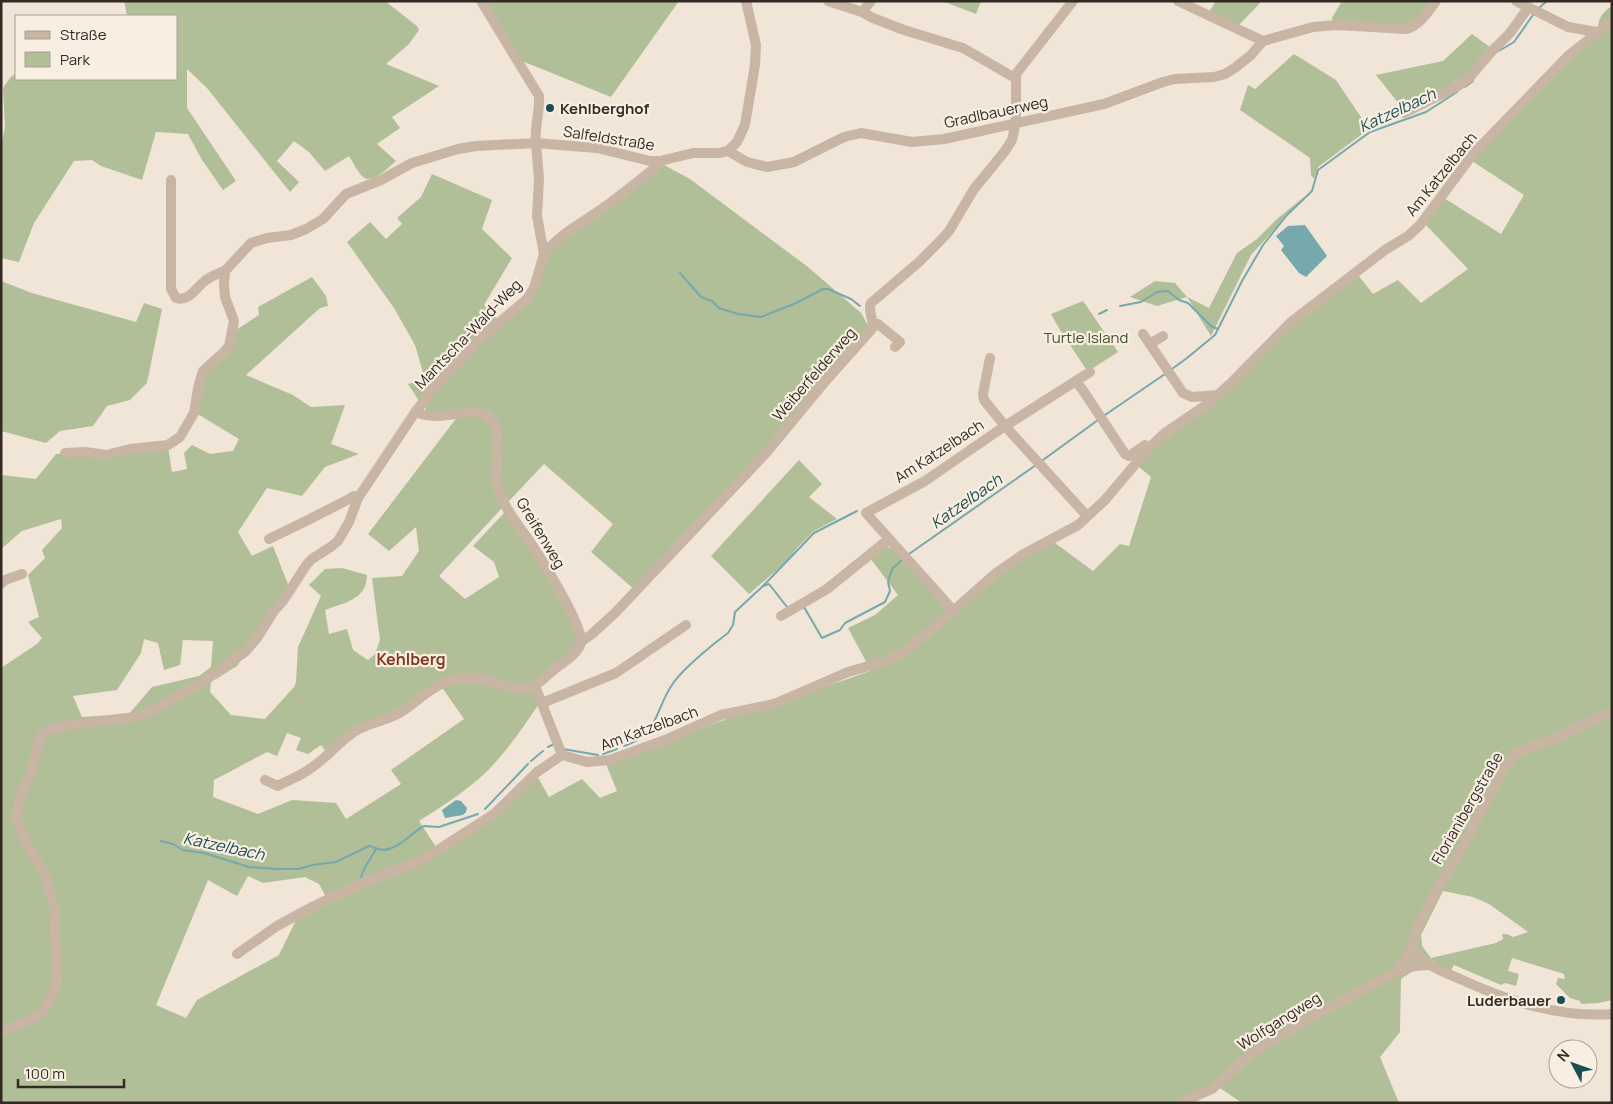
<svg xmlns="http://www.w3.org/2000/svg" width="1613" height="1104" font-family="Manrope,sans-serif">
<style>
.green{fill:#b0bf97;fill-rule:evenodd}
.water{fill:#76a9ad}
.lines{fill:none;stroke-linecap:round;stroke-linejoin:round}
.stream{stroke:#76a9ad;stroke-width:2}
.minor{stroke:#c8b5a3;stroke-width:10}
.poi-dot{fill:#1b4e53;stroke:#f8efe2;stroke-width:2}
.labels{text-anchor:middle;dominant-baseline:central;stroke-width:4.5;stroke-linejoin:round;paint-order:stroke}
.poi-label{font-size:15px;font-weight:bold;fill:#332a25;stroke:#f8efe2;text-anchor:start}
.street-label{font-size:15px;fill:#332a25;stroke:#f8efe2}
.park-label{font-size:15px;fill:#415129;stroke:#f8efe2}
.water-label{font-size:16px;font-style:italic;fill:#1b4e53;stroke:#f8efe2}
.neighbourhood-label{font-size:16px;font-weight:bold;fill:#813a1f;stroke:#f8efe2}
</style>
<rect width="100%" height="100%" fill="#f0e5d6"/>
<!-- green -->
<g class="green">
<path d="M124,1H385L417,26L419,30L409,44L386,64L439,86L392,117L400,128L377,144L396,161C389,167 371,186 362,176C357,171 353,162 349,156L325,171L309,152L294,141L277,161L299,182L290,192L207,88L187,69V108L236,181L223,190L202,160L188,134L156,132L142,180L101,166L92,160L74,161L34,223L19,262L1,258V146L5,127L3,88L10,78L16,73V79H176V16H127Z"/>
<path d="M484,1H679L611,97L522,61Z"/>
<path d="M942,1H981L976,14Z"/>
<path d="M1216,1H1262L1239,25L1209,12Z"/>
<path d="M1342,1H1431L1416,20L1401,26L1333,22L1332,18Z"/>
<path d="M1612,6V1000L1599,1003L1581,1004L1580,1001L1570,998L1556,984L1558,978L1565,979L1564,974L1512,958L1508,971L1519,974L1516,986L1505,983L1501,985L1454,965L1450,972L1439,966L1431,959L1401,979L1400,1032L1380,1057L1399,1103H1242L1220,1088L1190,1103H1V668L37,644L42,638L28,622L39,617L28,575L45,558L42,550L62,528L61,519L22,531L1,549V475L36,479L56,454H86L168,447L172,472L187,469L184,453L192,445L210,454L233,451L239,439L196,413L206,372L236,330L259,315L258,307L312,277L326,296L328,306L320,308L246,375L293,395L311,407L345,405L331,444L359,454L325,467L302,496L267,488L238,532L252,556L273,546L289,587L275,606L237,666L211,682L210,692L231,715L265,719L294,687L296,682L298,647L321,596L309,585L325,569L342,568L367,575C367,600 343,603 325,610L329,634L347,629L353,650L368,660L375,654L380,640L372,578L402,576L419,551L416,527L389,551L368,534L458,416H480L491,425L502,508L439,576L465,599L499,577L494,562L473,546L505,512L528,544L578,632L577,647L532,685L453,677L327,753L321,745L308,754L296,750L301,738L287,733L277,756L267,752L214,780L213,797L258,814L292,800L336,803L346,819L401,784L391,770L464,719L441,686L472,680L534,690L539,704C519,733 498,765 470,786C454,799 436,810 419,821L438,850L494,814L536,774L549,797L582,779L600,798L617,791L606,764L735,716L782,702L870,671L1020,560L1055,543L1093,571L1120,544L1129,546L1151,477L1138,466L1157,445L1198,415L1299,318L1358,275L1373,294L1398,280L1421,303L1468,269L1425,224L1444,198L1501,234L1524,195L1472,161L1572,58L1598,37C1598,22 1598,15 1612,6ZM144,639L158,643L164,670L180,665L183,640L213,641L211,667L199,676L152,687L129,714L82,717L73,696L117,690L141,653ZM248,876L263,883L305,877L319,884L326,897L301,910L279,955L197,1000L186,1018L156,1005L208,880L237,896ZM1443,891L1473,897L1489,904L1528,932L1513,937L1507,934H1502L1503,939L1496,943L1431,958L1422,946L1421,935Z"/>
<path d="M1472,34L1491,48L1469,74L1404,110L1376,75L1443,61Z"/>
<path d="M1294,54L1336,80L1369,129L1318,167L1314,179L1311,175L1310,158L1240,110L1248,85L1255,89Z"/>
<path d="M664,165L690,179L808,267L861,313L870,329L790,422L635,590L591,552L613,524L544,464L507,503L501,482L491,413H432L426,411L425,406L438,388L481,341L531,298L547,256L558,243L590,222Z"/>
<path d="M432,174L492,200L482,229L512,258L484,305L499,320L419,401L408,384L425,379L415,345L394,308L347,242L370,222L386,239L402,224L397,218L421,197Z"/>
<path d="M1304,197L1251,255L1211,336L1187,297L1157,306L1130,297L1155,281L1175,283L1187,297L1209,308L1237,253L1257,239L1277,219Z"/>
<path d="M1,281L32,293L136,322L144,303L162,309L147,383L130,400L107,406L93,426L60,431L46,443L1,431Z"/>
<path d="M1083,301L1118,352L1093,368L1086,369L1060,330L1051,314Z"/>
<path d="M799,460L822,484L809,497L837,519L814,531L798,547L787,561L749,594L711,556Z"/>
<path d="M885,546L892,548L948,611L906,647L869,667L848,628L875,615L898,595L870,558Z"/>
</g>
<!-- water -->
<g class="water">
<path d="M1305,225L1327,256L1306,277L1299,273L1281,250L1284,246L1276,236L1288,226Z"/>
<path d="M456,800L461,801L467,808L466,812L463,815L445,818L442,810Z"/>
</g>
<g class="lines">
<!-- stream -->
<g class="stream">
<path d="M1540,7L1547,1"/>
<path d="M1497,52L1514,42L1533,15"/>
<path d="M1465,87L1473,81"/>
<path d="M680,273L701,297L712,301L719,308L738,314L761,317L796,303L823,289H828L851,299L860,306"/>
<path d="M1120,306L1141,302L1157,292L1168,291L1179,300L1188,303L1211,326L1218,329"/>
<path d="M1099,314L1107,310"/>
<path d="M1172,369L1187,358L1215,335L1242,281L1263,245L1287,215L1312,191L1318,170L1370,132L1426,112L1457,92"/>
<path d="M1105,415L1165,374"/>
<path d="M1043,460L1098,420"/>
<path d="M909,554L1036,465"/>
<path d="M763,586L814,533L857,511"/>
<path d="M802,608L804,607L822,638L840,630L845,623L885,602L890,591L888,582L891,572L893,568L902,560"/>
<path d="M624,746C661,733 654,709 674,682C685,667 713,644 728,633L733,625L735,612L763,586L769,584L787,607"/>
<path d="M548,747L554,744"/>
<path d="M563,749L598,755"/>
<path d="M603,754L617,749"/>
<path d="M531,761L543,751"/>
<path d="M485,809L528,764"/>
<path d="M161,841L173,844L183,850L204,853L249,867L277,869H299L312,865L336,862L369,846C374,847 378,850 384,850C400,848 411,833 424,826L439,827L478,814"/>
<path d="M360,880L364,869L376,849"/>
</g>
<!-- minor -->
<g class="minor">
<path d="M828,1L862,12L873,18L904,30L963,48L1015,78"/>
<path d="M1178,1L1263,41"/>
<path d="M1516,1L1568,27L1597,32"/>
<path d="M862,12L871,1"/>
<path d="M1404,113L1458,86L1469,78L1492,51L1510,33L1528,8"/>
<path d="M728,151L747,162L767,167L794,162L844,137L861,133L912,142L944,139L1104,104L1163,82L1175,79L1214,77L1225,74L1236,67L1251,55L1263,41L1313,27L1337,25L1406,29C1419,26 1428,12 1436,1"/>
<path d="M171,180V289L176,298C190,302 196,287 206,280C212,276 219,273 225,271"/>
<path d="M544,254C558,236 578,225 596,213C617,199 636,183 656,167L660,161"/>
<path d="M873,325L878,324L900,342L895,347"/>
<path d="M1143,334L1183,393L1192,397L1218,395"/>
<path d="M1150,344L1163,336"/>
<path d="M990,358L983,394L984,400L1005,426L1090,372"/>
<path d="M1076,382L1082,389L1125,454L1129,456L1145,445"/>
<path d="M65,453L85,452L106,455L130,449L168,445L180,437L194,413L198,388L203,371L223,353L229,346L234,321L225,297L224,284L225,271L251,243L267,238L291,235L306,229L323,219L346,194L381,180L412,163L458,149L476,146L536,143C534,127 540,112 539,96L481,1"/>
<path d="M269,539L308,520L351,498L354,496L358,498"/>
<path d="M1,584L5,580L22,574"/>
<path d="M953,610L866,513L925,481L1005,426L1087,516"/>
<path d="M781,616L827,589L889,539"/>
<path d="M582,641L592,634L615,613L766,453L823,384L872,329C875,320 867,312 871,303L919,262L939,242L949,231L974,189L1005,151L1012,140L1016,122V74L1073,1"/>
<path d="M535,686L562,755"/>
<path d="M542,703L616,673L686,625"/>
<path d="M265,780L278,786C288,780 301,776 311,768C328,757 340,740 357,730C371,722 389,720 403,711C416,702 428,690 443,683C477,668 497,690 528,688C537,687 548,674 556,668C564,662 579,653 581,642C584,626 535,548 523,532C513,518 500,501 497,483C495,465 505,424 486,415C468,407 444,420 426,415C423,415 419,413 416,411"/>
<path d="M1412,949C1424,965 1442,971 1460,979C1508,1001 1559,1018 1612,1014"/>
<path d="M237,954L277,926L314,906L358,885L415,863L438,850L494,814L537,772L562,755L587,762L610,760L665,740L721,715L774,704L848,672L886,661L901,654L935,627L996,573L1022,555L1078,525L1105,500L1148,449L1165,433L1209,403L1231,383L1291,322L1385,250L1408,236L1420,225L1473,154L1568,56L1612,21"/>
<path d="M1398,971L1412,949L1417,928L1435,893L1461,850L1501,774L1515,754L1539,743L1555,739L1612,711"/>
<path d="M1,1031C31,1022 49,1015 57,982L54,907L45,875L23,836L17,819L19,800L32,769L40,737L45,732L54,728L76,724L136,717L153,710L198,685L245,652L257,638L274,611L283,601L307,564L312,559L332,546L338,541L349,522L358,498L416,411L432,390L482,337L527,299L534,288L544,254L537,216L539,179L536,143L597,148L650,161H660L693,153H719L728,151L737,142L745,125L755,65L756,45L746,1"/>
<path d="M1180,1103L1212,1089L1252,1053L1324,1010L1398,971L1415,966L1429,965"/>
</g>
</g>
<!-- markers -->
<g class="poi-dot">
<circle cx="550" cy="108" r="5"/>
<circle cx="1561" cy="1000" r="5"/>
</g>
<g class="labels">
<!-- poi labels -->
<g class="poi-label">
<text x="560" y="108">Kehlberghof</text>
<text x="1551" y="1000" text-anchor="end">Luderbauer</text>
</g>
<!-- street labels -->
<g class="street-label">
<text transform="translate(996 112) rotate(-12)">Gradlbauerweg</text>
<text transform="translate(609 138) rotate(9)">Salfeldstraße</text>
<text transform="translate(1441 174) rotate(-51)">Am Katzelbach</text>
<text transform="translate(468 334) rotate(-46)">Mantscha-Wald-Weg</text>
<text transform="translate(814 374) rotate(-49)">Weiberfelderweg</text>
<text transform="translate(939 451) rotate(-33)">Am Katzelbach</text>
<text transform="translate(541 533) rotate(59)">Greifenweg</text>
<text transform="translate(649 728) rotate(-20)">Am Katzelbach</text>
<text transform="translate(1467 808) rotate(-60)">Florianibergstraße</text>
<text transform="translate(1279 1021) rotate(-32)">Wolfgangweg</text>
</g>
<!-- park labels -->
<g class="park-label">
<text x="1086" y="337">Turtle Island</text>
</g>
<!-- water labels -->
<g class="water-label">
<text transform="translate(1397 110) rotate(-25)">Katzelbach</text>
<text transform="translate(966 501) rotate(-35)">Katzelbach</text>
<text transform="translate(224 846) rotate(12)">Katzelbach</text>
</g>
<!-- neighbourhood labels -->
<g class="neighbourhood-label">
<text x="411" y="659">Kehlberg</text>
</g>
</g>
<!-- border -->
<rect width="1613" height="1104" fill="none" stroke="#332a25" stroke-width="5"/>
<!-- legend -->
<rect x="15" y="15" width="162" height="65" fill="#f8efe2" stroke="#a9a096"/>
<rect x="25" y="31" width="25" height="8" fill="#c8b5a3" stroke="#a9a096"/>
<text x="60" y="40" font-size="15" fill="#332a25">Straße</text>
<rect x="25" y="52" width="25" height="15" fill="#b0bf97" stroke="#a9a096"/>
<text x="60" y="65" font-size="15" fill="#332a25">Park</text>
<!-- north arrow -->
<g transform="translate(1573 1064) rotate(311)"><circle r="24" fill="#f8efe2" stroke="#a9a096"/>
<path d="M0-4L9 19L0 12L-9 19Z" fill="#1b4e53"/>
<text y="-8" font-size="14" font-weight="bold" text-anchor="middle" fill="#332a25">N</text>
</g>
<!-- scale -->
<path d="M18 1079v8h106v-8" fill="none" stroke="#332a25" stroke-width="2.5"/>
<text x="25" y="1079" font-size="15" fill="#332a25" stroke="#f8efe2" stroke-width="4" paint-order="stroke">100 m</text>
</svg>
